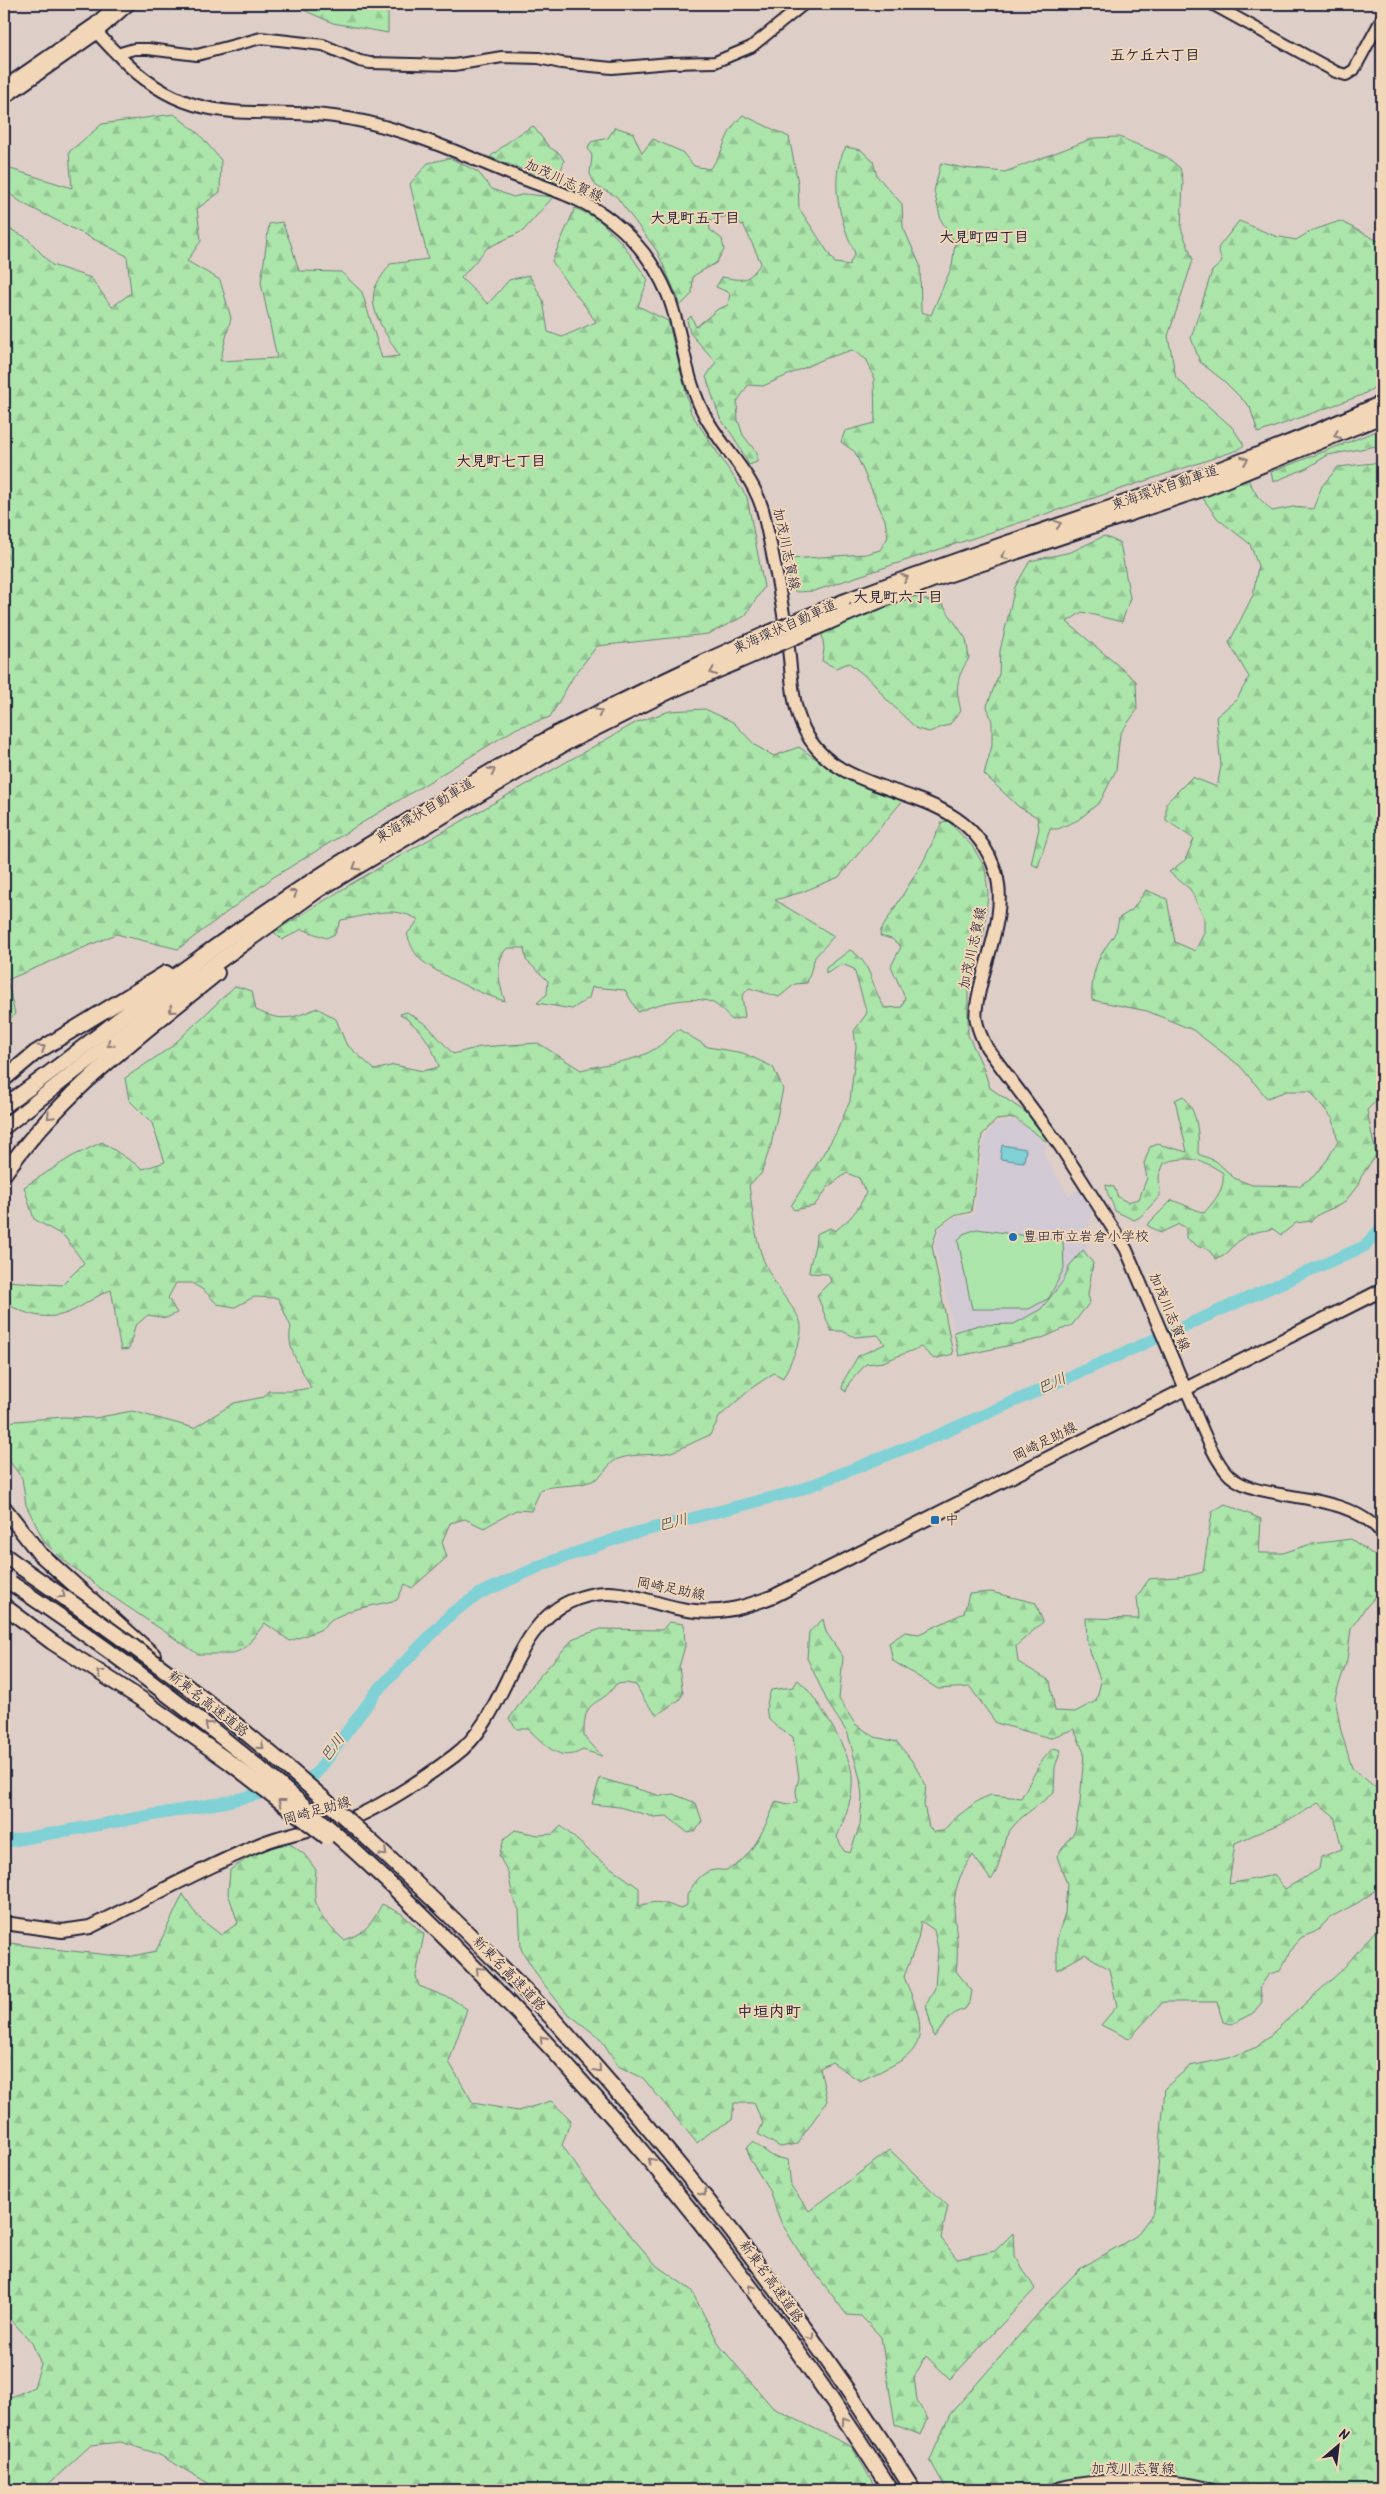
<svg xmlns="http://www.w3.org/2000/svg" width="1386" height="2494" font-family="Kalam,'Klee One',sans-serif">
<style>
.built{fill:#d1c9d3}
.grass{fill:#abe5aa;stroke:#668472}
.forest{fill:url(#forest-firs);stroke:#668472;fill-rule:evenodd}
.water{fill:#7fd1d5;stroke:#5a8b97}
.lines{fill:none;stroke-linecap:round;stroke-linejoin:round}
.river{stroke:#7fd1d5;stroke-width:12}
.tertiary-casing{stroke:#22223b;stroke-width:14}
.secondary-casing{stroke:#22223b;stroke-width:15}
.primary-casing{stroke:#22223b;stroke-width:16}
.motorway-casing{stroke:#22223b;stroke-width:18}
.tertiary{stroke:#f1d6b8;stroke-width:10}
.secondary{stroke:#f1d6b8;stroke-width:11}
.primary{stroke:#f1d6b8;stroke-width:12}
.motorway{stroke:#f1d6b8;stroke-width:14}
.motorway-bridge-casing{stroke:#22223b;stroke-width:18;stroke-linecap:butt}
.motorway-bridge{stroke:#f1d6b8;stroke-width:14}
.oneway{stroke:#8a7c7a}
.poi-dot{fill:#1f6fb2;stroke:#f1d6b8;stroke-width:2}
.labels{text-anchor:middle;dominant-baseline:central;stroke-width:4;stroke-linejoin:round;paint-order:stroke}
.street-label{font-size:14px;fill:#22223b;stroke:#f1d6b8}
.poi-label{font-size:14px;fill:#22223b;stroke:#f1d6b8;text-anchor:start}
.neighbourhood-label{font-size:15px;font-weight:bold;fill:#22223b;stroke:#f1d6b8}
.water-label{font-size:15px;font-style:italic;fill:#35455a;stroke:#f1d6b8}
.quarter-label{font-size:16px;font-weight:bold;fill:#22223b;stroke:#f1d6b8}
</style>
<defs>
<pattern id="forest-firs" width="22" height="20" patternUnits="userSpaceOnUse" patternTransform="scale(1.25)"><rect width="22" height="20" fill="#abe5aa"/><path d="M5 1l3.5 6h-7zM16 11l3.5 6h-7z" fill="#93c493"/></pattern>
</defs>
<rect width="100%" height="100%" fill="#decec8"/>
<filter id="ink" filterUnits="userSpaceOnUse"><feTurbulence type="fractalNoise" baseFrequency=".02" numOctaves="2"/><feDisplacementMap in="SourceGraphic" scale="10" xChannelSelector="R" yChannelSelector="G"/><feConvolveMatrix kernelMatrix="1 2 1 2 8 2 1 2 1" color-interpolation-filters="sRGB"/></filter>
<g filter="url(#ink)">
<!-- built -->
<path class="built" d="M1015,1120L1032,1131L1048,1147L1042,1152L1069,1196L1079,1189L1092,1206L1082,1286L1062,1319L958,1348L935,1246L940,1228L954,1218L974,1215L985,1136L996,1123Z"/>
<!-- grass -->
<path class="grass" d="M977,1229L1063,1241L1064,1268L1049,1298L1029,1309H972L958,1241L963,1234Z"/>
<!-- forest -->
<g class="forest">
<path d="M290,4H388V33L333,23Z"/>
<path d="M174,114L199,134L221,160L220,192L197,209L201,241L187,261L220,280L231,318L220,361L277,358L261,283L269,224L282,222L291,244L299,271L341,272L362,292L382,358L399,356C389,336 367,312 375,288C378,280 386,271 390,264L428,259L410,184L428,163L450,158L478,172L492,189L513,197L525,194L553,197L523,231L487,248L461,278L488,304L509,280L529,275L543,300L548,332L562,337L596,322C582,300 565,283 552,261L575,208L598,219L622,243L648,280L638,306L668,321L691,413L747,497L764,587L745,616L708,634L597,646L573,677L550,717L517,728L272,878L178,949L116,934L7,980L15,1014L4,1024V226L27,238L52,265L91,278L112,307L131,293L127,256L24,204L4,190V167L72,188L69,152L102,124Z"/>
<path d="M743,115L789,137L798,183L799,208L835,263L849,265L855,253C841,224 827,178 846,147L861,150L873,161L877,176L902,204L903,227L920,265L921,312L931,315L952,266L955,243L941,220L934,191L941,163L963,168L1005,172L1094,138L1119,137L1167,157L1180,168L1183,181L1181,228L1193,260L1168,336L1176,378L1232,427L1244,445L1238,450L814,591L796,592L789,584L790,559L866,554L880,550L888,537L885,520L855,452L841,442L845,431L875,423L874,379L867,360L852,350L824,359L763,386L748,385L737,402L738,420L743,435L757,453V462L749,465L733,436L720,418L706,377L716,362L690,333L687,320L691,316L696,327L718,309L728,305L730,293L716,287L722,277C744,281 748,282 761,263L744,226L729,216L709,220L710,230L722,239L724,250L716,263L693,276L692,294L681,305L657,251L616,196L596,186L590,174L592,156L588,148L591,142L608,138L615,127L633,133L642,153L653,139L682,152L694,166L709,169C726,153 722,134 743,115Z"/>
<path d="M533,126L549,147L560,154L564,161L557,183L490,157L513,138Z"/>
<path d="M1239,221L1275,236L1296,240L1311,231L1340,221L1382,243V383L1362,395L1258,433L1250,407L1224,381L1200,362L1191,338L1212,271L1222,262L1218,248Z"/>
<path d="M1382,429V445L1328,455L1307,468L1273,482L1271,472Z"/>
<path d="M1382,462V1095L1367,1110L1376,1155L1361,1177L1358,1185L1344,1203L1319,1214L1311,1221L1296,1223L1281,1235L1273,1229C1262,1231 1250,1232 1241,1239C1231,1247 1228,1256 1216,1259L1207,1248L1199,1247L1186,1238V1228L1179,1224L1160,1233L1147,1225L1172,1200L1204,1213C1214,1201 1225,1190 1223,1173C1203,1159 1187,1155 1164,1163L1159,1176L1160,1196L1140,1217L1134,1220L1115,1211C1113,1202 1106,1194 1106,1185L1114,1187L1118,1197L1127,1202L1139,1199L1147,1178L1144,1163L1150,1147L1158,1144L1187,1152L1175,1100L1183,1096C1198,1113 1199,1132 1198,1154L1216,1161L1234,1178L1252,1185L1299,1186L1314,1176L1327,1160L1338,1141L1333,1119L1310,1091H1287L1267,1098L1240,1066L1193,1030L1147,1011L1092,1000C1091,983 1094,965 1104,950C1113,935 1116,937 1119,918L1132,910L1146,890L1167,899L1175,942L1195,951L1204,933V917L1190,889L1169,872L1185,860L1194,839L1166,820V803L1192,777L1217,787L1221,766L1216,717L1237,699L1249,677L1229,643L1253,595L1258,566L1250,544L1218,519L1202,497L1247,478L1258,497L1272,511L1293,507L1313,509L1322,486L1338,467Z"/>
<path d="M1104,536L1120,543L1130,598L1122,622L1082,612L1067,622L1136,681L1137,710L1120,734L1116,770L1100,802L1078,820L1058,829H1050L1038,867L1031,864L1039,828L1037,817L1019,807L984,774L992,746V722L987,706L999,674L1000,651L1015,587L1030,561L1071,552Z"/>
<path d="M913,596L943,605L966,639L969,658C956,679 955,687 961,711L950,724L929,732L917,729L885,698L874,683L849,663L836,668L822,661L824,649L822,633Z"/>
<path d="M705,709L733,722L756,746L774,756L799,747C830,771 867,786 904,799L839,877L802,892L775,900L834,936L815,957L807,983L795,984L779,997L749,988L742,996L745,1017L732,1020C726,1015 718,1004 711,1002C693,995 654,1004 638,1012L625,990L592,987L589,998L572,1009L537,1003L547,994L548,981L526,960L524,948H507C494,963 499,984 505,1001C483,995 436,974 419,958C413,951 410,943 407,934L419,920C391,904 370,916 341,920L335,934L326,938L302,929L282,940L274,932L356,881L637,722L670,711Z"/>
<path d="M948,821L973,847L985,868L988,893L984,933L968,985V1035L983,1067L990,1088L1034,1118L1049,1139L1047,1142L1015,1118L996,1120L982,1135L971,1212L953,1216L938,1227L932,1246L953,1354L934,1359L921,1347L883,1362L866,1364L849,1383L846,1392L842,1389L844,1380L858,1356L885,1344L878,1335L855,1337L842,1331H831L817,1295L831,1281L828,1274L809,1273C810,1259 816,1249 816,1234L830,1228L835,1231C851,1218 857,1212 866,1193L859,1178L847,1173L829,1186L814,1206L794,1210L791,1206L836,1133L850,1101L856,1047L854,1031L867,1013L854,969L842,964L826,974V968L850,950C872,961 871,989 885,1008L902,1007L905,998L891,966L901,947L892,939L880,936L881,930L923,862L942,822Z"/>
<path d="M235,986L252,991L256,1010C281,1022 292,1019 317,1008L336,1019L346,1044L375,1070L394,1065L423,1071L439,1067C430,1041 423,1031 400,1014L407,1012L428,1026L453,1054L480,1047L538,1043L581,1070C623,1059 646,1064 678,1029L708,1047L743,1053L773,1067L783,1089L771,1145L761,1174L749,1185C753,1213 755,1245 768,1270C798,1327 817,1310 783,1378L774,1373L753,1387L720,1416L710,1435C697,1440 684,1448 671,1452C655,1456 637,1453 621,1458C609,1461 607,1471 598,1478C582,1488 558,1484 541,1489L531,1511L516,1510L484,1528L465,1519L450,1523L442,1542L447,1557L412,1588L405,1584L397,1600L352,1610L332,1619L320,1630L290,1641L265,1623L245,1648L232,1654H198L104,1591L65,1561L45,1543L26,1505L22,1478L4,1454V1422L63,1417L95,1418L132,1411L194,1428L234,1403L264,1397L268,1391H291L311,1388C302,1368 285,1349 291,1327L278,1298L254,1297L235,1307L217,1304L205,1291L192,1283H176L168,1298L177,1313L166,1318L148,1315L135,1326L129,1349L121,1350C116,1330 116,1311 111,1290C97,1295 85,1305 72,1311C48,1322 25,1315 4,1302V1281L62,1285L84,1263L65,1237L34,1219L24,1187L71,1157L102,1142L143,1169L165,1162L152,1123L129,1100L125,1078L171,1047Z"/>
<path d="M1083,1250L1093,1263L1088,1295L1090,1302L1072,1325L1040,1339L959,1356L954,1332L979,1325L1014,1324L1041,1309L1063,1281L1070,1265Z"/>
<path d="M1225,1504L1261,1519L1259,1553H1283L1311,1544L1351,1539L1378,1558L1382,1572V1590L1367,1606L1351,1628L1347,1660L1335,1697L1341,1731L1352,1768L1382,1793V1886L1359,1902L1331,1917L1315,1932L1302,1937L1293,1946L1280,1971L1269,1974L1260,1987L1262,2002L1253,2013L1232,2024L1223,2022L1217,2002H1163L1129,2039L1101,2025L1117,2006L1109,1969L1085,1954L1057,1970V1939L1065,1913L1067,1884L1057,1856L1075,1831L1080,1802L1084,1753L1074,1729L1050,1738L996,1723L970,1687L938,1689L893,1661L889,1643L905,1632L919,1634L964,1613L969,1594L991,1592L1036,1603L1043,1622L1016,1646L1018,1662L1050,1681L1055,1711L1075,1712L1096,1701L1101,1682L1087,1643L1086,1618L1139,1619L1137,1597L1149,1579C1168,1577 1186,1578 1203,1572L1212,1512ZM1318,1803L1334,1816L1342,1849L1321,1857L1319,1869L1285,1889L1274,1875L1229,1884L1235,1843L1295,1817Z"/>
<path d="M823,1619L826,1632L843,1657L839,1699L855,1724L875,1737L897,1742L912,1761L926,1785L924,1805L929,1827L934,1832L943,1831L954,1819L979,1800L991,1795L1021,1798L1041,1762L1053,1748L1061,1750L1055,1767L1054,1792C1039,1806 1015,1818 1006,1837C1000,1852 1001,1867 991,1880L973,1855C939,1902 963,1922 956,1971L972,1991L970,2002L965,2009C948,2013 945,2026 934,2037L926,2005L935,1988L938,1949L934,1930L921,1921L918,1939L904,1977C915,2004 934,2040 902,2060C889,2068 874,2074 860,2081L832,2062L820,2068L827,2101L797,2144L780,2147L758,2134L763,2123L754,2103H734L732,2120L707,2134L697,2143L643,2078L618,2066L601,2039L566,2012L539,1978L521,1949L519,1910L513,1898L508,1872L499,1856L504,1839L515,1830L538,1835L553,1834L561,1826L596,1857L639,1888V1906C656,1900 664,1902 680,1909L687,1905V1895C693,1885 701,1871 715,1870C718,1869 723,1871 726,1870C751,1862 767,1823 776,1801L788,1804L797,1803L796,1790L799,1778L793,1737C770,1722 760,1720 771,1690L793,1687L798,1680C815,1693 850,1752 852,1774C854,1797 845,1817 837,1837L844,1851L850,1853L860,1825L862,1797L860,1779L848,1734L828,1703L807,1658L809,1632Z"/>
<path d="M669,1622L684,1624L685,1646L679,1667L683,1694L679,1700L657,1715L645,1701L636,1685L626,1683L616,1684C599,1710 583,1694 584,1736L602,1756L583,1750C559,1764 545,1744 528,1729H517L509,1719L537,1679L574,1638L601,1629L662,1630Z"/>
<path d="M600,1778L661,1796L673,1794L696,1803L702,1821L696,1831L688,1833L667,1816L654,1817L619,1807L592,1804Z"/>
<path d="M290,1844L304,1854L316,1870C312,1909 316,1914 344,1940C365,1934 372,1923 382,1904L402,1914L424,1934L416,1976L419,1986L452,1999L467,2009L449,2062L473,2103L518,2111L551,2101L571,2120L562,2145L600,2200L657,2266L691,2290L720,2346L773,2408L852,2447L877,2490H215L208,2483L158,2454L121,2442L91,2445L42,2490H4V2398L14,2396L34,2387L41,2364L32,2343L4,2312V1942L43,1948L128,1957L156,1951L183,1894L198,1917L221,1935L238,1923L228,1893L230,1870L263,1848Z"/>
<path d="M1382,1923V2490H1225L1197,2479L1110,2476L1076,2479L1042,2490H954L945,2487L930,2460L950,2414L1059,2290L1081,2268L1136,2236L1154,2212L1165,2088L1190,2066L1229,2058L1257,2047L1341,1971Z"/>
<path d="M753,2142L772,2156L788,2160L791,2186L809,2211L890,2150L948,2206L941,2238L957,2259L995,2251L1013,2233L1014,2254L1035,2289L950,2379L926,2356L914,2377L917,2400L928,2419L921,2435L895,2425L881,2337L861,2316L847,2315L798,2250L781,2222L768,2188L749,2158L747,2148Z"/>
</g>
<!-- water -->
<path class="water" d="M1002,1145L1026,1149L1024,1162L1000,1159Z"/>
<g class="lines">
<!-- river -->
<path class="river" d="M4,1842L225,1802L306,1783L319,1770L377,1691L452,1613L481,1593L547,1563L627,1535L797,1491L936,1436L1365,1246L1382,1227"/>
<!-- tertiary casing -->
<g class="tertiary-casing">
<g id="tertiary">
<path d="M1212,4L1336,72L1346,75L1354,70L1382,18"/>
<path d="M92,26L116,4"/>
<path d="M97,33L130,4"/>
<path d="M117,54L134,49H148L197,55L261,38L323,45L360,61L370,63L454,65L502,57L539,58L561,63L612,68L670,63L715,62L751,47L804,4"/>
<path d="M1185,1388C1196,1411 1212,1460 1230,1476C1244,1488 1263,1491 1280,1494C1314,1500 1360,1505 1382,1534"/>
</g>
</g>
<!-- secondary casing -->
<g class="secondary-casing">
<g id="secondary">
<path d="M4,87L92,26C100,37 109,46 118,55C195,136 256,102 351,119C407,129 461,154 513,175C547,188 584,198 612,221C636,240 656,266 668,295C682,331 684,372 701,408C718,446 754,472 764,515C774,558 782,601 788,645C792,673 791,704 804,729C842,809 966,774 996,873C1007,910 988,952 980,988C978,998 975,1008 976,1019C978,1029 982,1039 987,1048L1060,1146L1126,1249L1185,1388"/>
<path d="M4,98L97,33"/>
<path d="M1055,2490C1083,2478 1183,2478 1211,2490"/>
</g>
</g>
<!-- primary casing -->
<g class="primary-casing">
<path id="primary" d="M4,1923L62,1931L90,1927C147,1899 204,1867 263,1843C295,1830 333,1828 364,1813C395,1798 426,1777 454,1756C508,1717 510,1629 569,1602C619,1579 648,1607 695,1611C724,1614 748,1606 774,1596L1382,1290"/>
</g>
<!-- motorway casing -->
<g class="motorway-casing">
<g id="motorway">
<path d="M843,602C1022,533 1208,483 1382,403"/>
<path d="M854,611L932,580L1208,487L1382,416"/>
<path d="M4,1079L35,1053L166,973"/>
<path d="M4,1106C65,1064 122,1015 182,971C301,883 427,808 556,734"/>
<path d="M4,1127L169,997L318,890L564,744"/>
<path d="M4,1174C60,1093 141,1035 217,973"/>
<path d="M4,1508L39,1553L153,1655"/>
<path d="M4,1555L22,1568"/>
<path d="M4,1606L52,1642L141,1699"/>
<path d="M390,1884C580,2066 750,2267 891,2490"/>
<path d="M554,2020C686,2166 809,2322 913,2490"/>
</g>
</g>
<!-- tertiary -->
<use href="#tertiary" class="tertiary"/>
<!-- secondary -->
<use href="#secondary" class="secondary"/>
<!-- primary -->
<use href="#primary" class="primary"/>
<!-- motorway -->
<use href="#motorway" class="motorway"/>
<!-- motorway-bridge casing -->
<g class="motorway-bridge-casing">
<g id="motorway-bridge">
<path d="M556,734C650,687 745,641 843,602"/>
<path d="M564,744L670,691L854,611"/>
<path d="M22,1568C84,1611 146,1655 206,1701C330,1798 444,1907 554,2020"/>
<path d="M11,1583C146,1673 272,1772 390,1884"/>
<path d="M141,1699L228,1761L327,1837"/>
</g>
</g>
<!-- motorway-bridge -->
<use href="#motorway-bridge" class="motorway-bridge"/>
</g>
<!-- one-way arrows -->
<defs><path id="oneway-chevron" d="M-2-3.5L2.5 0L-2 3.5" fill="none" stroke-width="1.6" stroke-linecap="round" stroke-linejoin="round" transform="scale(1.25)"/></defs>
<g class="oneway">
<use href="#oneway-chevron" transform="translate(1337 435) rotate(157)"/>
<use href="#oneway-chevron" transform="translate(1245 460) rotate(-21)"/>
<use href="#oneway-chevron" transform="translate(1058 524) rotate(-18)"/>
<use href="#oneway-chevron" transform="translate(1004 556) rotate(161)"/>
<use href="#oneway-chevron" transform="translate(905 578) rotate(-20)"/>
<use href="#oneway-chevron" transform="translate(713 672) rotate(156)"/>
<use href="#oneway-chevron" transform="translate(599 712) rotate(-27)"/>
<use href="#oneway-chevron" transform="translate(492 771) rotate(-30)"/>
<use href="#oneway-chevron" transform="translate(356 867) rotate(149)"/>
<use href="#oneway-chevron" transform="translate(294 893) rotate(-34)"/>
<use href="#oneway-chevron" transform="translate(172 1010) rotate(141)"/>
<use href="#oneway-chevron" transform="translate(110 1044) rotate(141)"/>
<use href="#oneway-chevron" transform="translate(42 1048) rotate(-32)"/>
<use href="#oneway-chevron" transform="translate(50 1116) rotate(134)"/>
<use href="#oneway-chevron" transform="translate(62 1595) rotate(35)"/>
<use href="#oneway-chevron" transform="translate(100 1673) rotate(-147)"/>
<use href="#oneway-chevron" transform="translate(208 1725) rotate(-141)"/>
<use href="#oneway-chevron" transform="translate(261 1746) rotate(39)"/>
<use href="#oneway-chevron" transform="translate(281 1802) rotate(-143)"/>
<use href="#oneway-chevron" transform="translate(384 1853) rotate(43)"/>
<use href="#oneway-chevron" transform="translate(479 1970) rotate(-134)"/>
<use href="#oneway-chevron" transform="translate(543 2039) rotate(-132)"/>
<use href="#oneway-chevron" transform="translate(598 2069) rotate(48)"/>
<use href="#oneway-chevron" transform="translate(651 2161) rotate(-131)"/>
<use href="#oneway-chevron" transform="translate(703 2193) rotate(52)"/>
<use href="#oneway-chevron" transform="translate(751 2288) rotate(-126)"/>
<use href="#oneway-chevron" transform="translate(811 2337) rotate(54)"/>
<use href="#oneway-chevron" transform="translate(845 2421) rotate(-124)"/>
</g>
</g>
<!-- markers -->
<g class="poi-dot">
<circle cx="1013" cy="1237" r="5"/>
<rect x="930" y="1515" width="10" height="10" rx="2.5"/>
</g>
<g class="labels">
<!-- street labels -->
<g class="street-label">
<text transform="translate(564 181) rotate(24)">加茂川志賀線</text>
<text transform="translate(1165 488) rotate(-19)">東海環状自動車道</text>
<text transform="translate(786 549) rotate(78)">加茂川志賀線</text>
<text transform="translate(785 627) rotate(-24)">東海環状自動車道</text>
<text transform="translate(425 811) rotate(-31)">東海環状自動車道</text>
<text transform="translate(973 948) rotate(-78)">加茂川志賀線</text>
<text transform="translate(1169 1312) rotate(67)">加茂川志賀線</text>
<text transform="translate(1045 1442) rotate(-27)">岡崎足助線</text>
<text transform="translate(671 1589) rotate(11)">岡崎足助線</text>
<text transform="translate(208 1704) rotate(38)">新東名高速道路</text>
<text transform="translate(317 1811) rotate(-16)">岡崎足助線</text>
<text transform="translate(509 1974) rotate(46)">新東名高速道路</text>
<text transform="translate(771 2282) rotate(54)">新東名高速道路</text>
<text x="1133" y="2469">加茂川志賀線</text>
</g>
<!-- poi labels -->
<g class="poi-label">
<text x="1023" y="1237">豊田市立岩倉小学校</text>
<text x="945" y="1520">中</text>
</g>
<!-- neighbourhood labels -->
<g class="neighbourhood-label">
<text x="1155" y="56">五ケ丘六丁目</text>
<text x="695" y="219">大見町五丁目</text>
<text x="984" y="238">大見町四丁目</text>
<text x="501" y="462">大見町七丁目</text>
<text x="898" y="598">大見町六丁目</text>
</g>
<!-- water labels -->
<g class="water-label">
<text transform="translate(1052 1384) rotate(-24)">巴川</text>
<text transform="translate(673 1523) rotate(-14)">巴川</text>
<text transform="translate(333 1748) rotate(-53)">巴川</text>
</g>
<!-- quarter labels -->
<g class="quarter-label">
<text x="769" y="2012">中垣内町</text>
</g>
</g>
<!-- margin -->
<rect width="1386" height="2494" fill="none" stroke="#f1d6b8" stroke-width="20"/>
<rect x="10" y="10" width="1366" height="2474" fill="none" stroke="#22223b" stroke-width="2" filter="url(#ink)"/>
<!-- north arrow -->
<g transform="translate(1338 2446) rotate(28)" stroke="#f1d6b8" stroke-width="4" paint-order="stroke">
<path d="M0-4L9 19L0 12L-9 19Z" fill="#22223b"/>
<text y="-8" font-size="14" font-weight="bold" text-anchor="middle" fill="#22223b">N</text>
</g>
</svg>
